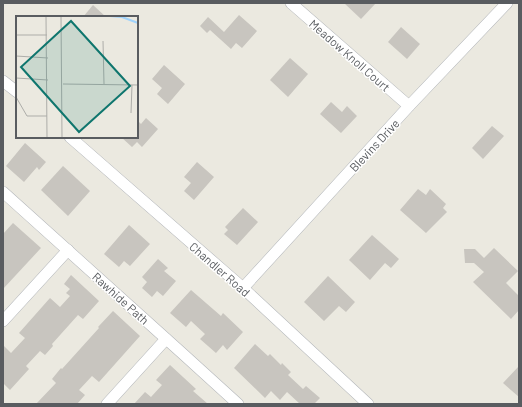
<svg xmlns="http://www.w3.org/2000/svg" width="522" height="407" font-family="Barlow,sans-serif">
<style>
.building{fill:#c8c5bf}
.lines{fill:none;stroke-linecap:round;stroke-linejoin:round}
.minor-casing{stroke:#b3b6ba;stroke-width:12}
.minor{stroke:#fff;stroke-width:11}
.labels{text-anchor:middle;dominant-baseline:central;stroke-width:3;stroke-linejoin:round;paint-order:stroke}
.street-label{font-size:12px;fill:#595c60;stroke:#fff}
.inset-river{fill:none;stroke:#9fd3fc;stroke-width:2}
.inset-road{fill:none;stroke:#adada9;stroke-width:1}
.view{fill:#0f766e;fill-opacity:0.15;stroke:#0f766e;stroke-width:2}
.inset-edge{fill:none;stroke:#595c60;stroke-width:2}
</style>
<rect width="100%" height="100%" fill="#ebe9e0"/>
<!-- building -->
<g class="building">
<path d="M344,3H376L361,19Z"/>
<path d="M93,5L106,17H83Z"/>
<path d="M239,15L257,31L242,48L236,43L231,49L210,30L207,33L200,26L208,17L224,32Z"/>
<path d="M401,27L420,44L407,59L388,42Z"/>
<path d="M290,58L308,74L288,97L270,80Z"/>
<path d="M164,65L185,84L168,104L157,94L162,88L152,79Z"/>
<path d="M331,102L342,112L347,106L357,116L341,133L320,114Z"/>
<path d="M146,118L158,129L142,147L137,142L132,147L121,137H137V120L141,124Z"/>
<path d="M492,126L504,136L483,159L472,148Z"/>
<path d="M25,143L46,162L39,170L37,167L24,182L6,166Z"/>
<path d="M197,162L214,177L194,200L184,191L191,183L184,177Z"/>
<path d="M63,166L90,191L68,216L41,190Z"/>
<path d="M418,189L426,195L430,189L446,204L443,208L447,212L426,233L400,210Z"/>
<path d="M243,208L258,222L237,245L224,234L228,230L225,227Z"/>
<path d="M13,223L41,248L3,289V234Z"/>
<path d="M129,225L150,244L130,266L124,261L119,267L104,254Z"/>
<path d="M372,235L399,259L391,268L385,263L370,280L349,260Z"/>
<path d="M494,248L518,271L506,283L519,296V310L511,319L473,282L484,272L474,263H465L464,249H475L484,258Z"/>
<path d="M158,259L168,268L164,271L176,281L163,296L157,291L152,297L142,288L147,282L142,277Z"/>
<path d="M71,275L99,301L83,319L78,315L52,344L53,346L45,355L40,351L26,366L29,369L10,390L3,383V345L11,353L25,338L19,333L50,298L60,307L70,296L66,293L70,289L64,284Z"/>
<path d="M328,276L355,302L346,312L339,306L324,321L304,302Z"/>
<path d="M191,290L221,316L223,313L243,332L227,350L223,345L216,353L200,339L205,334L191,321L186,327L170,313Z"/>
<path d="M113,311L140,336L99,382L92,376L79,390L85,395L77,404H36L56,383L52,379L61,368L62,369L99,328L98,327Z"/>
<path d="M255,344L268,356L270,354L281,365L282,363L291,372L288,375L303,389L306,386L320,398L314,404H300L287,392L280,400L271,391L265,398L234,368Z"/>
<path d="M170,365L196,389L193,391L208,404H134L145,392L151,397L162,385L156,380Z"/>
<path d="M519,366V397L503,383Z"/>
</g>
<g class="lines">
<!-- minor casing -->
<g class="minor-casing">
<g id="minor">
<path d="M291,3L409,106"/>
<path d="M3,81L17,92"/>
<path d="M70,137L243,288L368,404"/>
<path d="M3,192L183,354L238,404"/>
<path d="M243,288L409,106L507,3"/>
<path d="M3,321L68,250"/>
<path d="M107,404L166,339"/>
</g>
</g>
<!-- minor -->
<use href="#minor" class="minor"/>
</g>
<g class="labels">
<!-- street labels -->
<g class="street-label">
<text transform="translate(350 55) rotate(41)">Meadow Knoll Court</text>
<text transform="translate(374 145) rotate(-47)">Blevins Drive</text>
<text transform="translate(220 269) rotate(41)">Chandler Road</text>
<text transform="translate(121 298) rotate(42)">Rawhide Path</text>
</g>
</g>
<!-- overview -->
<g transform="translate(16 16)">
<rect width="122" height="122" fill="#ebe9e0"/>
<path class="inset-river" d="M94,0L106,1L122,7"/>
<path class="inset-road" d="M30,0L31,122M45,0L46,122M0,19H31M87,25L88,68M0,40L32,42M0,62L32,64M47,68L122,69M0,81L11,100H31M115,97L116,69"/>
<path class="view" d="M55,5L114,70L63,116L5,51Z"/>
<rect width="122" height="122" class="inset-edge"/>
</g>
<!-- border -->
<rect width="522" height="407" fill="none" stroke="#595c60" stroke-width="8"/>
</svg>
